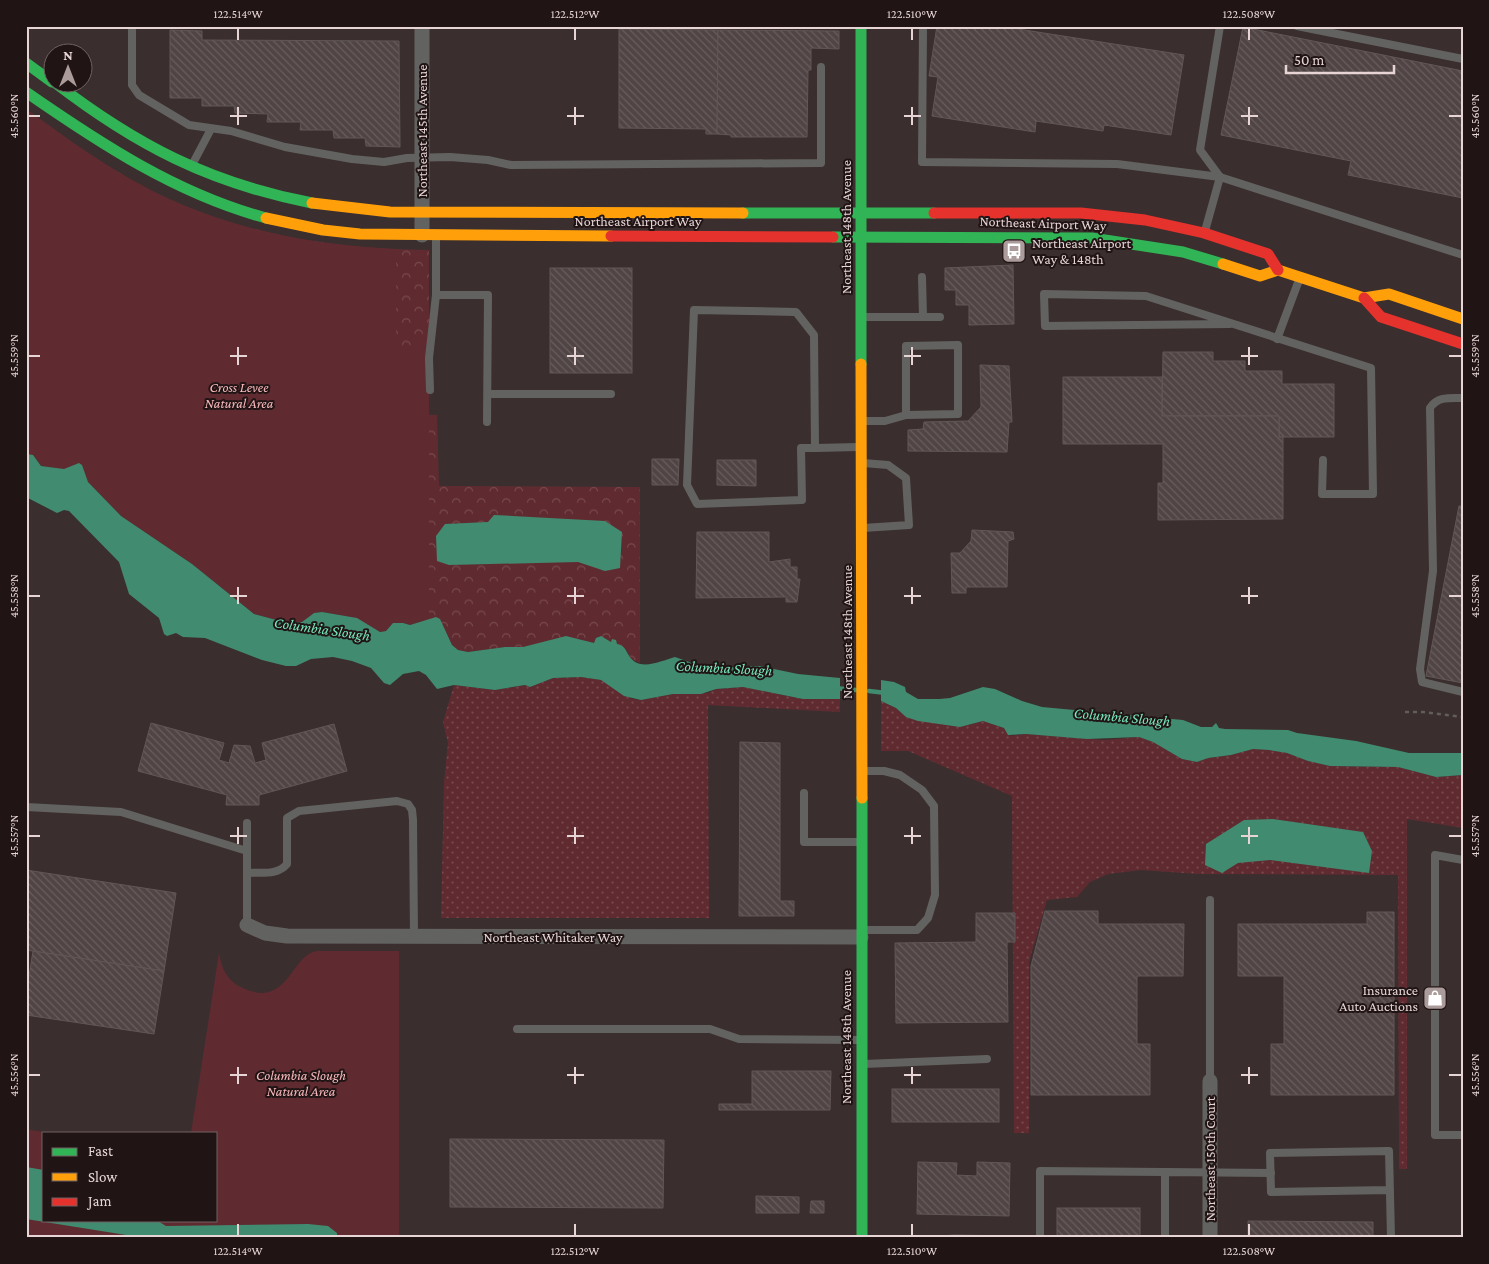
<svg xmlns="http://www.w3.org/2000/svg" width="1489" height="1264" font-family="'Crimson Pro',serif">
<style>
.grass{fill:url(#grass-dots)}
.forest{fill:url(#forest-crowns)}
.park{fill:#602b30}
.water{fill:#418b70}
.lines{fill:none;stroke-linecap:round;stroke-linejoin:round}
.stream{stroke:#418b70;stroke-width:4.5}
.building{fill:url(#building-back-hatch);stroke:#625757}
.path{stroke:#605e5d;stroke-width:2.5;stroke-dasharray:4 4;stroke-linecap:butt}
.lane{stroke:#626361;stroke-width:8}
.street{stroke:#626361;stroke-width:15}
.fast{stroke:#30b455;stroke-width:11}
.slow{stroke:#ff9f0a;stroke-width:11}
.jam{stroke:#e5322d;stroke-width:11}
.ticks{fill:none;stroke:#e7d5d6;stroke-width:2}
.labels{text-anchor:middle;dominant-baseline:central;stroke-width:4;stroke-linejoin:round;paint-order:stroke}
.street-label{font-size:14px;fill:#e7d5d6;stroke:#201415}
.poi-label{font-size:14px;fill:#e7d5d6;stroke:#201415;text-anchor:start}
.park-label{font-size:14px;font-style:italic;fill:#fababd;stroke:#201415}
.water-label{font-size:15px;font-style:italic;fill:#76e9be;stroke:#201415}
.neatline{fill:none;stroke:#e7d5d6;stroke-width:2}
.ticks-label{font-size:12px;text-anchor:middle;fill:#e7d5d6}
</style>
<defs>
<pattern id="grass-dots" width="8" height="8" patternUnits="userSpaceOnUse" patternTransform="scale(1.25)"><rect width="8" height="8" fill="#602b30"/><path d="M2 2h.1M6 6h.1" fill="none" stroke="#77494d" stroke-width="1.8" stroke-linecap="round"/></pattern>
<pattern id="forest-crowns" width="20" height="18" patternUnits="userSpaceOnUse" patternTransform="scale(1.25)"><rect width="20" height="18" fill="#602b30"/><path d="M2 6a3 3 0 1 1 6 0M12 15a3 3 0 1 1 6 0" fill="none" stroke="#77494d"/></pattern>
<pattern id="building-back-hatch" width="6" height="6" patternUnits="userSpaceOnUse" patternTransform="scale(1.25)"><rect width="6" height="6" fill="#504445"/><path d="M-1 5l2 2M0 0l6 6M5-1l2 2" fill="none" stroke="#695e5f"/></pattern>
</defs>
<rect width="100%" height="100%" fill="#3b2e2e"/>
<!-- grass -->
<g class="grass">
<path d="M581,677L601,680L632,699L641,700L673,694L708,693L716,689L744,687L803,699H840V712L708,705L709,918H441L444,783L448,743L443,722L454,685L495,690L526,685L530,687L553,678Z"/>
<path d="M881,701L896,708L906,717L969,725L983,721L1004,728L1011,736L1026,734L1104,740L1139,737L1153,742L1182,759L1197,762L1208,758L1231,755L1253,749L1270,750L1287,753L1308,761L1330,766L1398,767L1436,777L1463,775V828L1407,819V1169H1399L1398,875L1198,874L1141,870L1108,874L1090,882L1077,897L1047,900L1029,962V1133H1014L1012,796L908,751H881Z"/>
</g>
<!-- forest -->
<path class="forest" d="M26,109C57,131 87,154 120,173C213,230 321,249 429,250V348L396,414L437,415L439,486L640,487V663L631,659L626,649L599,636L594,643H588L580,639H559L523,647H505L468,652L458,650L452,645L449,638L424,622L26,454Z"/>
<!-- park -->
<g class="park">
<path d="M26,109C57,131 88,154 120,173C204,224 300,245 396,249V348H429V619L410,625L403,623L390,626L386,631L380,632L350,617L322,612L314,613L302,622H284L254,614L192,564L121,516L88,482L82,464L79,463L64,469L41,466L33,455L26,454Z"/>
<path d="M317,951H399V1238H26V1129L48,1133H44V1220H216V1133H191L219,953C221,967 227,981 241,987C288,1011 291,954 317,951Z"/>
</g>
<!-- water -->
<g class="water">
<path d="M26,454L33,455L41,466L64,469L79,463L82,465L88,482L121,516L192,564L254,614L284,622H302L314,613L322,612L357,618L380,632L386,631L393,623H403L410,625L436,617L440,619L452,645L458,650L468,652L505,647H523L566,636L594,643L596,638L601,636L611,642L612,639L616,640L617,644C623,645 625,648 628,654C638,673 660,661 675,657L706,668L760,666L798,674L840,678V699H803L743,687L716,689L701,694H673L641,700L624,696L601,680L581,677L553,678L530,687L525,685L495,690L454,685L437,689L426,675L419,671L403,674L390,685L384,683L371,668L352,661L333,657L311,659L296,666H286L262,660L205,638L183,637L176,633L167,636L164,634L159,618L129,594L119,562L69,511L64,510L57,513L26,497Z"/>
<path d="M494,515L605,521L622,532L620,568L605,571L578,562L449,565L437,561L436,536L445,524L488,522Z"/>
<path d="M881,680L894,682L905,687L906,692L918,699H939L950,698L983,687L995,689L1022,701L1042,707L1183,720L1201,727H1212L1216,723L1219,728L1225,729L1288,730L1297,733L1356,741L1409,753H1463V775L1436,777L1398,767L1330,766L1308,761L1287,753L1269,750L1253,749L1231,755L1208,758L1197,762L1182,759L1153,742L1139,737L1087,739L1026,734L1008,735L1004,728L983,721L960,727L918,721L906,717L896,708L881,701Z"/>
<path d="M1273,819L1363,832L1372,851L1369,873L1270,860L1238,863L1222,873L1205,865L1206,844L1244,820Z"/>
<path d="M26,1167L44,1170V1220H156L166,1226L308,1224L328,1226L337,1233V1238H145L26,1219Z"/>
</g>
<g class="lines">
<!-- stream -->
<g class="stream">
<path d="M834,688L856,690"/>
<path d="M869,691L886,693"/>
</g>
</g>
<!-- building -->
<g class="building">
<path d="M937,26H999L1184,55L1171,135L1104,125L1103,131L1036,121L1035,132L932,116L938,77L929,76Z"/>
<path d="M1243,27L1463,71V198L1348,175L1351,161L1221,135Z"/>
<path d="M619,29L718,30L717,134H706V129L619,128Z"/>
<path d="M170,30L202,31V40L399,41L400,147L366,146L365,138H334L333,130H300L301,122H267L268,114L235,113L234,106H202V98H170Z"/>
<path d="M718,30L839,31V49L811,48V70H808L807,137H731V135L717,134Z"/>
<path d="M1013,265L1014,324L969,325V305H956V290H945V268Z"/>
<rect x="550" y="268" width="82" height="105"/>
<path d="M1163,352H1213V361H1245V371H1282V384H1334V437H1279V416H1162Z"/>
<path d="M980,365L1009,366L1012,422H1009L1007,452L908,451V430L923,429L924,422L968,421L981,407Z"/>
<path d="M1063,377H1162V416H1279V437H1283V519L1158,520V483H1163V444H1063Z"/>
<path d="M652,459H679L678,485H652Z"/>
<path d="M717,460H756V486L717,485Z"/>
<path d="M1459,506H1463V683L1426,676Z"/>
<path d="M972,530L1013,532L1014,539L1008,541L1007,587H966V593H952L951,553H960L971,541Z"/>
<path d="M697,532H769V562L790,559V567H797V579H800L797,602H786V597L696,598Z"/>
<path d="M151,723L224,743L219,760L229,763L234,745L250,746L255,763L266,760L262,743L334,724L347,771L259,795V805H226L227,795L138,771Z"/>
<path d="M740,742L780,743V901H794V916H739Z"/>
<path d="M26,870L176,893L164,971L26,950Z"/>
<path d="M1045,911H1098V924H1184L1183,976H1137V1044H1150V1095H1031V966Z"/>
<path d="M1367,912H1394V1095H1271V1044H1284V976H1238V924H1367Z"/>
<path d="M976,913H1015V942H1007L1008,1022L896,1023L895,943L976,942Z"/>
<path d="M33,951L164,971L154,1034L26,1015V996Z"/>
<path d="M752,1071H831L830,1110H719V1104H752Z"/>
<rect x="892" y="1089" width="107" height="33"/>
<path d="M450,1139L664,1140L663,1208L450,1207Z"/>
<path d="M918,1162L957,1163L956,1175L977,1176V1162L1010,1163L1009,1216L917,1214Z"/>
<path d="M756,1196L799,1197V1213H756Z"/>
<path d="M811,1201H824V1213H810Z"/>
<rect x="1057" y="1208" width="83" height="30"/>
<path d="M1248,1221L1373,1222V1238H1248Z"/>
<path d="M954,1235L1014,1236V1238H914Z"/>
</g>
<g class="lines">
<!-- path -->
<path class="path" d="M1405,712H1423L1463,717"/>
<!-- lane -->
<g class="lane">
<path d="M132,26V85L139,95L189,125L231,131L285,147L352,159L384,162L407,158L450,157L488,160L511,165L821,163V67"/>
<path d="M923,26L922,162L1117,164L1220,177"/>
<path d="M1297,26L1463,59"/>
<path d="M192,165L211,129"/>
<path d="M1220,177L1200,150L1220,26"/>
<path d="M1205,231L1220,177L1463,255"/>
<path d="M436,236V295H488L487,422"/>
<path d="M922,277L923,317"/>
<path d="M863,317H940"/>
<path d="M1230,324L1045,326L1044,294L1146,296L1371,368L1373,494H1322L1323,460"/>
<path d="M1277,339L1299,280"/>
<path d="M430,390L429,358L436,295"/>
<path d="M488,394H611"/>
<path d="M1463,398C1450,398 1438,396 1430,408L1433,571L1420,669L1422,682L1463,692"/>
<path d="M863,421H885L906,415L958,414V345L906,346V415"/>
<path d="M815,448H801L802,500L697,504L687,485L694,310L796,312L814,335L815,448L859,447"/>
<path d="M863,463L888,465L906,478L909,525L863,528"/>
<path d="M804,793V842H860"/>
<path d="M26,807L121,812L247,851"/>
<path d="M247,823V925"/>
<path d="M1463,860L1435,855V1135H1463"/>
<path d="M247,873C261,872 277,876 287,864V818L299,811L397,801L408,804L412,810L413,820L414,936"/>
<path d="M1210,900V1081"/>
<path d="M863,930H917L928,918L935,895L934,806L922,790L900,775L884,771H864"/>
<path d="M517,1029H710L739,1039L859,1040"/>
<path d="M864,1064L987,1059"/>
<path d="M1390,1190L1271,1192L1270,1153L1389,1151L1391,1238"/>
<path d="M1040,1238V1171L1165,1172"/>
<path d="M1165,1238V1172L1271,1173"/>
</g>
<!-- street -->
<g class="street">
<path d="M422,235V26"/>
<path d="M247,925L265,933L287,936L861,937"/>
<path d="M1210,1238V1081"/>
</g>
<!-- fast -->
<g class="fast">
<path d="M861,26V364"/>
<path d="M26,63L52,82"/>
<path d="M54,82C136,145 209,183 312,203"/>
<path d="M26,92C101,144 177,194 266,218"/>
<path d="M743,213H934"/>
<path d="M833,237L1092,238L1183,252L1223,264"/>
<path d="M862,798V1238"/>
</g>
<!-- slow -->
<g class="slow">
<path d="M312,203L390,212L743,213"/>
<path d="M266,218L323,230L360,234L611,236"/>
<path d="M1223,264L1260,276L1278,270L1364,298L1389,294L1463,319"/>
<path d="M861,364L862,798"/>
</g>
<!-- jam -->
<g class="jam">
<path d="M934,213H1081L1145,220L1204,233L1268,254L1278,270"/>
<path d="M611,236L833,237"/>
<path d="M1364,298L1381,317L1463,344"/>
</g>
</g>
<!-- ticks -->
<path class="ticks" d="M238,28V40M575,28V40M912,28V40M1249,28V40M238,107V125M575,107V125M912,107V125M1249,107V125M28,116H40M230,116H247M567,116H584M904,116H921M1241,116H1258M1449,116H1462M238,347V365M575,347V365M912,347V365M1249,347V365M28,356H40M230,356H247M567,356H584M904,356H921M1241,356H1258M1449,356H1462M238,587V604M575,587V604M912,587V604M1249,587V604M28,596H40M230,596H247M567,596H584M904,596H921M1241,596H1258M1449,596H1462M238,827V844M575,827V844M912,827V844M1249,827V844M28,836H40M230,836H247M567,836H584M904,836H921M1241,836H1258M1449,836H1462M238,1067V1084M575,1067V1084M912,1067V1084M1249,1067V1084M28,1075H40M230,1075H247M567,1075H584M904,1075H921M1241,1075H1258M1449,1075H1462M238,1224V1236M575,1224V1236M912,1224V1236M1249,1224V1236"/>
<!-- icons -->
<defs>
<g id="bus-square" transform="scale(1.25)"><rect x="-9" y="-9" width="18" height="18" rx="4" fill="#ab9b9b" stroke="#201415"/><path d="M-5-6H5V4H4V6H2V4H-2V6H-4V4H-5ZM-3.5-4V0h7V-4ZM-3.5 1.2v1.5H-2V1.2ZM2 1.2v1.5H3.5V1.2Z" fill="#fff"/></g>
<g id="shop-square" transform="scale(1.25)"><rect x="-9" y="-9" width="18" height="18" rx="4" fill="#ab9b9b" stroke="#201415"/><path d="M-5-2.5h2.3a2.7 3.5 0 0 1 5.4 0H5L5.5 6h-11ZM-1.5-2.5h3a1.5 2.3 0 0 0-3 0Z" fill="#fff"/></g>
</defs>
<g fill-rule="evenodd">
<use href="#bus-square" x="1014" y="251"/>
<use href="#shop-square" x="1435" y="998"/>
</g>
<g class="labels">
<!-- street labels -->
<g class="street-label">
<text transform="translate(422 131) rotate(-90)">Northeast 145th Avenue</text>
<text x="638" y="221">Northeast Airport Way</text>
<text transform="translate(1043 223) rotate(2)">Northeast Airport Way</text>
<text transform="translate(846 227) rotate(-90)">Northeast 148th Avenue</text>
<text transform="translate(847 632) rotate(-90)">Northeast 148th Avenue</text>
<text x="553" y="937">Northeast Whitaker Way</text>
<text transform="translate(846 1037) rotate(-90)">Northeast 148th Avenue</text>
<text transform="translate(1210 1159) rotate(-90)">Northeast 150th Court</text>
</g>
<!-- poi labels -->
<g class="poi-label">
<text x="1032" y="243">Northeast Airport<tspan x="1032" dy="16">Way &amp; 148th</tspan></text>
<text x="1418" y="990" text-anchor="end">Insurance<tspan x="1418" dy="16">Auto Auctions</tspan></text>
</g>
<!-- park labels -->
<g class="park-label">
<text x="239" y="387">Cross Levee<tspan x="239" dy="16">Natural Area</tspan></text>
<text x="301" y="1075">Columbia Slough<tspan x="301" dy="16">Natural Area</tspan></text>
</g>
<!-- water labels -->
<g class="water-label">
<text transform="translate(322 629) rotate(8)">Columbia Slough</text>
<text transform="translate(724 668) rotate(3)">Columbia Slough</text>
<text transform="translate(1122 717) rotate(5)">Columbia Slough</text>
</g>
</g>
<!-- border -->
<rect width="1489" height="1264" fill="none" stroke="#201415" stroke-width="55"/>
<!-- legend -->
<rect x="42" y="1132" width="175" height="90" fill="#201415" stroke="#706162"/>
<rect x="52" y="1148" width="25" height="8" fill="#30b455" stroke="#706162"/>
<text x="88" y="1156" font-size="15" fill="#e7d5d6">Fast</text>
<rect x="52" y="1173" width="25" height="8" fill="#ff9f0a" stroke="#706162"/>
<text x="88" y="1182" font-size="15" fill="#e7d5d6">Slow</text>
<rect x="52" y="1198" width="25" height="8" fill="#e5322d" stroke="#706162"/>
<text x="88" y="1206" font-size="15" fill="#e7d5d6">Jam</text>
<!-- north arrow -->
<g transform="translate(68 68)"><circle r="24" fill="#201415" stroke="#706162"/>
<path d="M0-4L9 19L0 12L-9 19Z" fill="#ab9b9b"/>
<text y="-8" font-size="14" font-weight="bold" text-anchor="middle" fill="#e7d5d6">N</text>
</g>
<!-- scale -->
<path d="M1286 65v8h108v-8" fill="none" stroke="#e7d5d6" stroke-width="2.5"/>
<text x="1294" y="65" font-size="15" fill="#e7d5d6" stroke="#201415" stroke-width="4" paint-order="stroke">50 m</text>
<rect x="28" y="28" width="1434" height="1208" class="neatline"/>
<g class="ticks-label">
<text x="238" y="18">122.514°W</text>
<text x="575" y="18">122.512°W</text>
<text x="912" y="18">122.510°W</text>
<text x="1249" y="18">122.508°W</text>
<text transform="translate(14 116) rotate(-90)" y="4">45.560°N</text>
<text transform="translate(1475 116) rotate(-90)" y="4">45.560°N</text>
<text transform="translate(14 356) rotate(-90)" y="4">45.559°N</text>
<text transform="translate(1475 356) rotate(-90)" y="4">45.559°N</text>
<text transform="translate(14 596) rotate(-90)" y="4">45.558°N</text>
<text transform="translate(1475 596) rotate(-90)" y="4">45.558°N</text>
<text transform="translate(14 836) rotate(-90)" y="4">45.557°N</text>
<text transform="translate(1475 836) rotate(-90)" y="4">45.557°N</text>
<text transform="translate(14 1075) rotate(-90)" y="4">45.556°N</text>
<text transform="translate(1475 1075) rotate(-90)" y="4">45.556°N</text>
<text x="238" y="1255">122.514°W</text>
<text x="575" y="1255">122.512°W</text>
<text x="912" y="1255">122.510°W</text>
<text x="1249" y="1255">122.508°W</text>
</g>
</svg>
